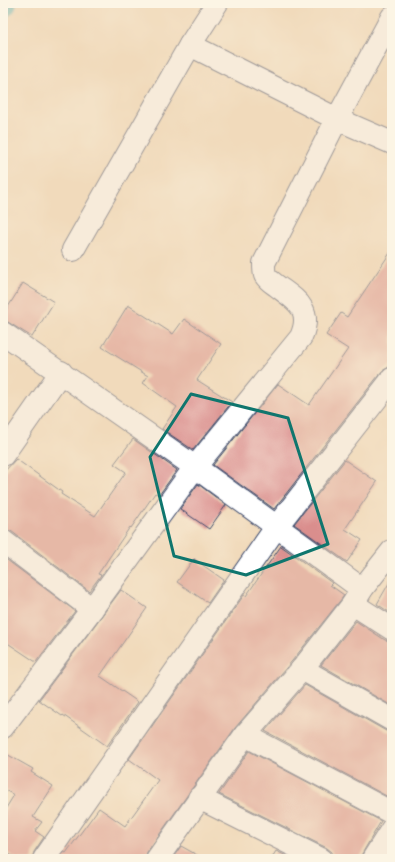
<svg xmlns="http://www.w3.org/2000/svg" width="395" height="862" font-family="'Sorts Mill Goudy',serif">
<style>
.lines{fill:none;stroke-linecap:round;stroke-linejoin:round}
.canal{stroke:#42b1bc;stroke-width:27}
.building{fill:#da8e8d}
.street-casing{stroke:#3b496c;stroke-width:24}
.street{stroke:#fff;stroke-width:22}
.marked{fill:none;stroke:#0f766e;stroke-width:3;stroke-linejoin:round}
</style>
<rect width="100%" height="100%" fill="#fcf5e5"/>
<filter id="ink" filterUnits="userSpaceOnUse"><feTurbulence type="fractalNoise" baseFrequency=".025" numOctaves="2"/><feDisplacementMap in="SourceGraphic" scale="8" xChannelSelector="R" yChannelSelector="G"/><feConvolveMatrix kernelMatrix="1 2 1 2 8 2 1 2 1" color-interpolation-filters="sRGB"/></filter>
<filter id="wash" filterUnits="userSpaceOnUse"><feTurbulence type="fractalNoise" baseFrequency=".012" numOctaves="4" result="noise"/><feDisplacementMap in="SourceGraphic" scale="16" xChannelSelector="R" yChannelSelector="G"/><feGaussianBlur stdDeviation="0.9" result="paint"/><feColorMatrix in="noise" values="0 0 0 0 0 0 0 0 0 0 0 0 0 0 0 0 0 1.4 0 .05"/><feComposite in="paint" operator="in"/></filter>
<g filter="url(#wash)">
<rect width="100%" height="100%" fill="#f1dabb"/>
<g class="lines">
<!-- canal -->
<path class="canal" d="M3,4V3"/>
</g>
<g id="blocks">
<!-- building -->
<g class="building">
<path d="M392,250V362L389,367L382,371L274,509L213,465L278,384L309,405L348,349L326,335L341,313L347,317Z"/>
<path d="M23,283L54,302L32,337L3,319V315Z"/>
<path d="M128,305L173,334L184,319L221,344L197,380L232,402L193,450L162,429L177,407L143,383L148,376L102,347Z"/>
<path d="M133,439L177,470L159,495L155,493L131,528L130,527L98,574L101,575L89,591L11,531L3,529V473L16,459L62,492L61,494L95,516L126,472L114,464Z"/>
<path d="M345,460L377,482L345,529L362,540L347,562L294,524Z"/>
<path d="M198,484L226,505L209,529L180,509Z"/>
<path d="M281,546L332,583L330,585L344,595L343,597L292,661L235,728L147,852L145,859H59L64,852L66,853L99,808L125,826L158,780L129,759L244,595L246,596Z"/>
<path d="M3,557L75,611L36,662L3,640Z"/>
<path d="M194,559L224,580L208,603L177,582Z"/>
<path d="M392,578V614L377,604Z"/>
<path d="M121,590L147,608L100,676L138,702L107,746L63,715L62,716L39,700Z"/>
<path d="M356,621L385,640L392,641V706L321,665Z"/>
<path d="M305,685L386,731L392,732V799L265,731Z"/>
<path d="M249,751L381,821L359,859H333L332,852L327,848L219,794Z"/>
<path d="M3,752L33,769L31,772L53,786L33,817L42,822L35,831L44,837L34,852L32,859H17L3,850V813L14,795L3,789Z"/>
<path d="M181,846L204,859H172Z"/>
<path d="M276,851L293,859H271Z"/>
</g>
</g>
</g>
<g filter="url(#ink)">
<use href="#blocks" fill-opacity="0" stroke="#3b496c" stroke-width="1"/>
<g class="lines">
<!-- street casing -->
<g class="street-casing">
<g id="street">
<path d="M190,45L337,119L392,143"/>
<path d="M73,250L190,45L217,3"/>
<path d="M3,333L195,467L362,589"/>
<path d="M3,455L61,372"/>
<path d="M3,541L92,609"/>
<path d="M353,604L392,629"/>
<path d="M302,669L392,720"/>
<path d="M3,727L92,609L195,467L301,337C313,309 297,301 277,286C273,283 268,280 265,275C264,272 264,266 264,263L337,119L392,17"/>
<path d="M245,735L392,813"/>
<path d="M199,798L321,859"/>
<path d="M44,859L277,526L392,379"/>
<path d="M157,859L245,735L302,669L353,604L362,589L392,551"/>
<path d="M373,859L392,829"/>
</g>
</g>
<!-- street -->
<use href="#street" class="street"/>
</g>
</g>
<!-- marked area -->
<path d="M0 0H395V862H0ZM191,394L288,418L328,544L246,575L174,556L150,457Z" fill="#f1dabb" fill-opacity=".55" fill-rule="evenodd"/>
<path class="marked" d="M191,394L288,418L328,544L246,575L174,556L150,457Z"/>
<!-- margin -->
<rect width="395" height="862" fill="none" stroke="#fcf5e5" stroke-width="16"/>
</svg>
